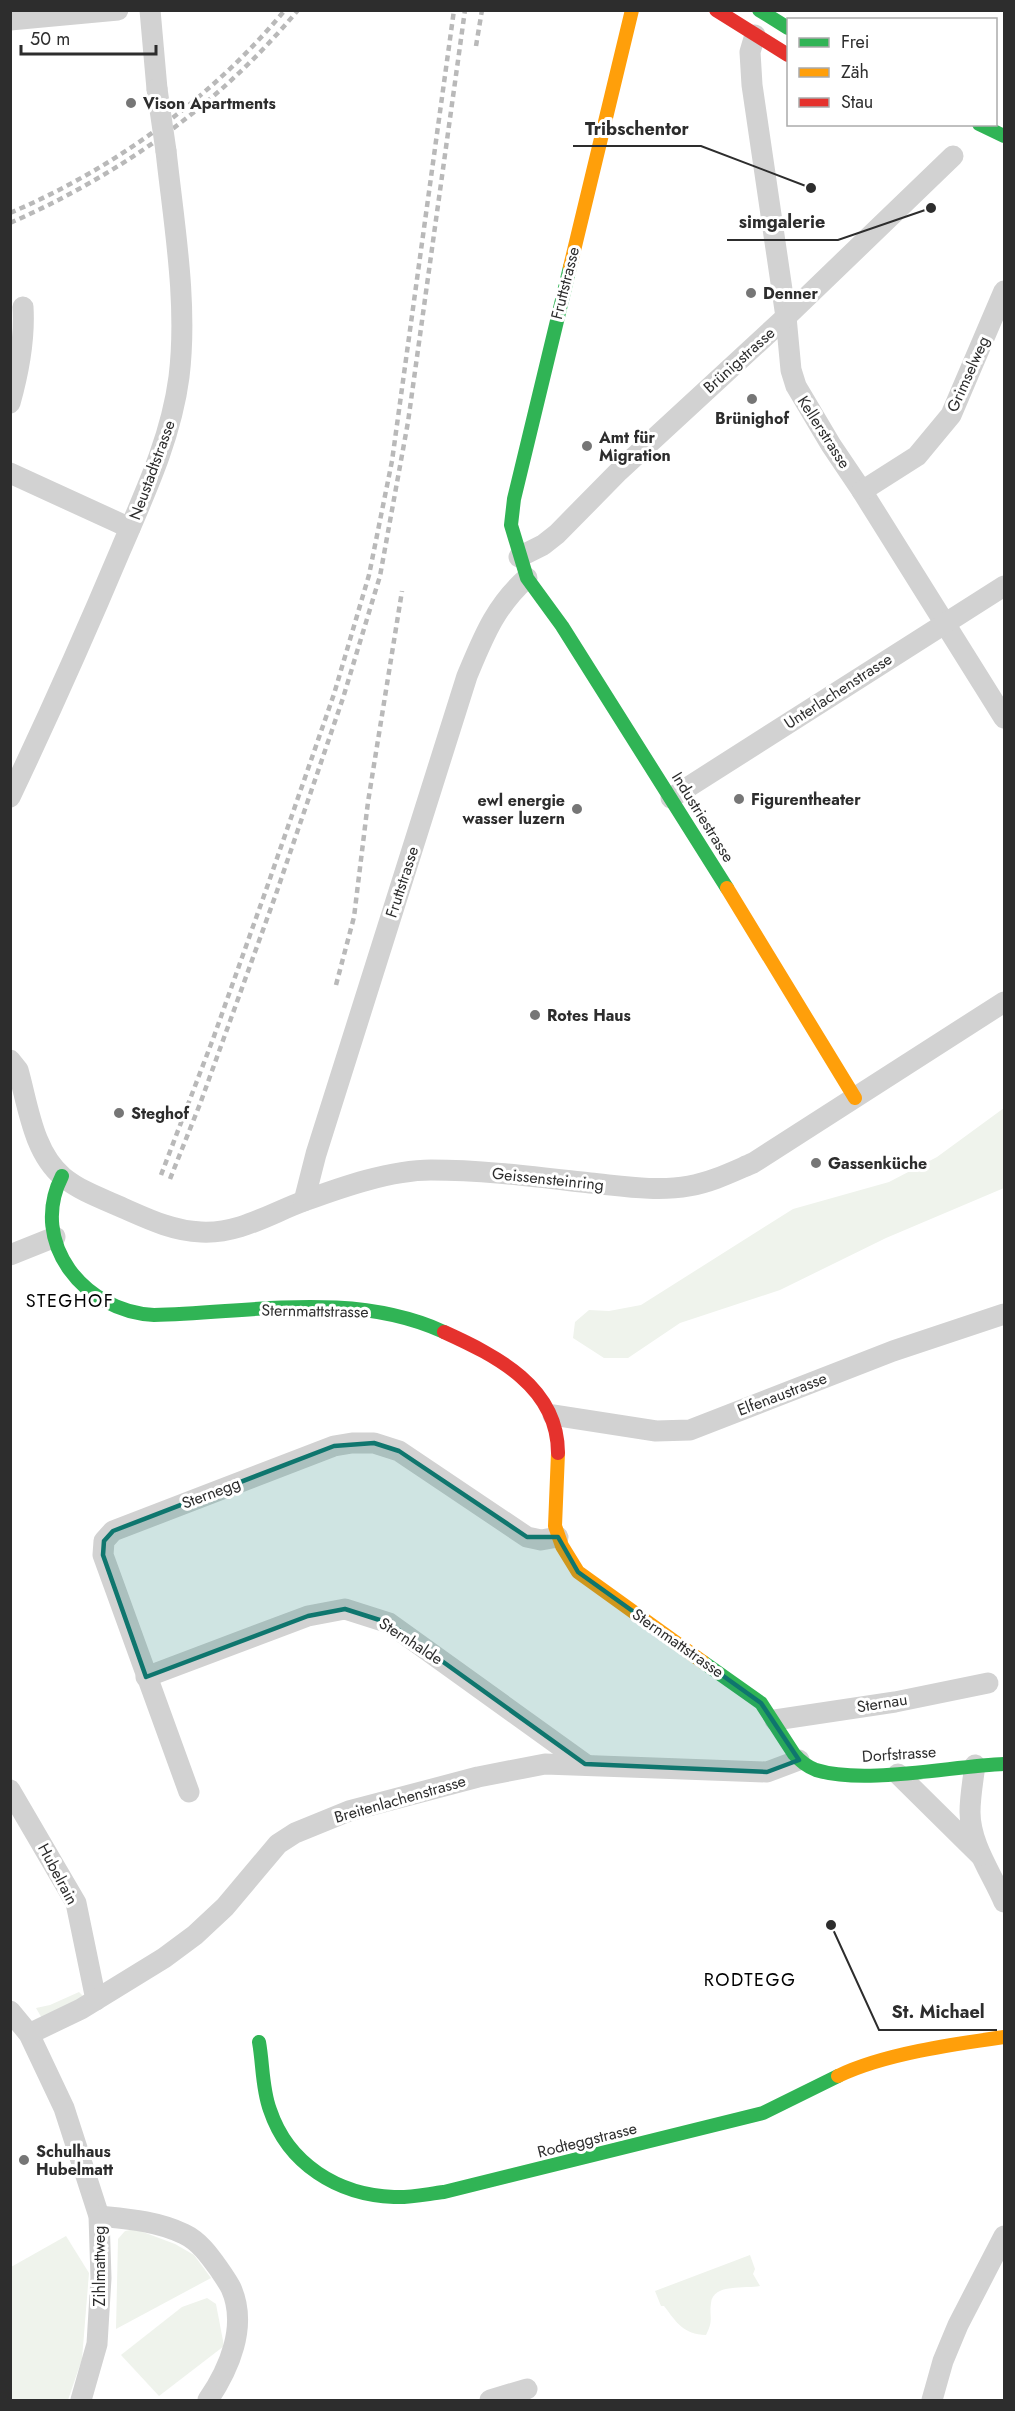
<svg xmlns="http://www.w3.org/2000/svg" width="1015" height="2411" font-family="Jost,sans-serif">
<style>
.green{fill:#eff3ec}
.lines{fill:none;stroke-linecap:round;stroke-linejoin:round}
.street{stroke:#d2d2d2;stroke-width:21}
.fast{stroke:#30b455;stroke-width:14}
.slow{stroke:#ff9f0a;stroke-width:14}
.jam{stroke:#e5322d;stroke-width:14}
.rail{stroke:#b9b9b9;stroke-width:4.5;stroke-dasharray:6 4.5;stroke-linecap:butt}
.street-bridge{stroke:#d2d2d2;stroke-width:21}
.marked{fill:#0f766e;fill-opacity:0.2;stroke:#0f766e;stroke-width:4.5;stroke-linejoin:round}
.poi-dot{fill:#767676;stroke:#fff;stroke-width:2}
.labels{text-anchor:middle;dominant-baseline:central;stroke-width:6;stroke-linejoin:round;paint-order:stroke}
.poi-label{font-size:16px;font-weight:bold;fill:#2d2d2d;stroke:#fff;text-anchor:start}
.street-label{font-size:16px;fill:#2d2d2d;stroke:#fff}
.neighbourhood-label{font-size:18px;letter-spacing:1.5px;fill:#000;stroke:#fff}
.leader{fill:none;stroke:#2d2d2d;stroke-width:2}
.callout-dot{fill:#2d2d2d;stroke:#fff;stroke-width:2}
.callout-label{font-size:18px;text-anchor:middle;font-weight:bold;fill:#2d2d2d;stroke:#fff;stroke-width:6;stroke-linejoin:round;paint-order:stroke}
</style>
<rect width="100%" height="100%" fill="#fff"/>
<!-- green -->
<g class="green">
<path d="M1004,1108V1188L886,1238L780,1290L680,1323L628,1358H604L573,1338L575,1322L589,1310L609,1311L641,1305L793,1209L889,1182L937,1157Z"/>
<path d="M79,1992L83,1996L43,2020L36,2008L50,2005Z"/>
<path d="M135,2229L175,2244L194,2255L211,2278L116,2329L118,2239L125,2231Z"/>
<path d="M66,2236L89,2273L82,2359L68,2400H11V2267Z"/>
<path d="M750,2255L755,2269L753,2274L760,2286C746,2289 713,2283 711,2303C709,2318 714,2319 706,2335C683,2334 677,2323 664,2306H661L655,2291Z"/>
<path d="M207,2298L216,2304L224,2346L159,2396L121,2355L182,2307Z"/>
</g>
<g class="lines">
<!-- street -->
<g class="street">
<path d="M150,10L157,89"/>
<path d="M10,20L118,10"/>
<path d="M755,35L750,52L752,85L786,317L791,370L796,386L831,445L862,491L1004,718"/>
<path d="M10,403C19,371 25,340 23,307"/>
<path d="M10,473L130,528"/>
<path d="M862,491L917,456L951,415L1004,291"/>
<path d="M519,557L543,545L557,534L619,471L786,317L953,156"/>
<path d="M10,797C49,715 86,632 121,549C145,493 171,438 179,377C188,303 174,225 166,151"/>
<path d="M671,798L1004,586"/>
<path d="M10,1060L18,1070C28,1105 33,1152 63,1177C80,1191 103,1199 123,1208C148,1219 173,1231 201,1232C239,1234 269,1214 304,1201C342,1187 391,1170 431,1170C484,1170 537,1177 590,1183C622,1186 657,1192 689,1186C712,1182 732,1172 753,1163L1004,1002"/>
<path d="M304,1201L316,1154L467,676C483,638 495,606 527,578"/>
<path d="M10,1255L55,1237"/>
<path d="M553,1415L656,1431L690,1430L893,1351L1004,1314"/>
<path d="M146,1677L308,1616L345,1609L389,1623L585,1764"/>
<path d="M775,1720L895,1702L988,1683"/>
<path d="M975,1765C973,1780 970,1797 970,1812C970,1844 992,1874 1004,1902"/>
<path d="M898,1774L980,1855"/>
<path d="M10,1790L76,1903L96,2000"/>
<path d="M189,1792L103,1555L104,1541L113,1531L334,1446L352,1443H374L399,1451L527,1537L541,1540L558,1537"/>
<path d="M10,2011L29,2034L64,2108L99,2216L101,2278L97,2344L81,2400"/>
<path d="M29,2034L81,2009L164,1958L195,1935L225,1907L278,1844L295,1833L349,1811L478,1777L545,1764L767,1772L799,1760"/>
<path d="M99,2216C128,2219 157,2221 184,2234C199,2241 209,2255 219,2269C223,2275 228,2282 231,2288C248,2326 229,2369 208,2400"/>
<path d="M490,2400L527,2389"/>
<path d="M932,2400L943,2361L958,2325L1004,2236"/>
</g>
<!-- fast -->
<g class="fast">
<path d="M759,10L788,28"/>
<path d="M979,124L1004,136"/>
<path d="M570,267L514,499L511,525L527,578L562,626L727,888"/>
<path d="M62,1176C28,1243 85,1312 154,1315C251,1313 352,1290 444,1332"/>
<path d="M703,1662L761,1703L794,1754C800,1761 808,1767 816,1770C864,1785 952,1766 1004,1764"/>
<path d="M259,2042C263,2064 262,2089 270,2110C288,2164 338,2195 394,2197C410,2198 427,2194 444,2192L763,2113L838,2076"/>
</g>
<!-- slow -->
<g class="slow">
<path d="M570,267L632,10"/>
<path d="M727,888L855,1098"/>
<path d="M558,1453L555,1526L562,1546L578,1572L703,1662"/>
<path d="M838,2076C883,2054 954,2044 1004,2037"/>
</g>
<!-- jam -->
<g class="jam">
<path d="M716,10L788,55"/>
<path d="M444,1332C497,1356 558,1387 558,1453"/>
</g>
<!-- rail -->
<g class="rail">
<path d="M476,46L482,10"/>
<path d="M10,213C115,168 212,98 285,10"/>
<path d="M10,223C121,174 220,104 298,10"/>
<path d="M336,985L354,917L368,802L402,591"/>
<path d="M161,1175L213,1039L266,890L334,694L369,575L392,461L454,10"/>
<path d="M170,1179L200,1104L276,894L343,698L380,576L408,422L465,10"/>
</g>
<!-- street-bridge -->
<path class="street-bridge" d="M157,89L166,151"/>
</g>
<!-- marked area -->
<path class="marked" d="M374,1443L399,1451L527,1537H558L578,1572L761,1703L799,1760L767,1772L585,1764L389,1623L345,1609L308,1616L146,1677L103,1555L104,1541L113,1531L334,1446Z"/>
<!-- markers -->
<g class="poi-dot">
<circle cx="131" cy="103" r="6"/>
<circle cx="751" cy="293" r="6"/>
<circle cx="752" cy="399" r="6"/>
<circle cx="587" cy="446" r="6"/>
<circle cx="739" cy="799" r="6"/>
<circle cx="577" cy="809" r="6"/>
<circle cx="535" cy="1015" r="6"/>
<circle cx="119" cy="1113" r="6"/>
<circle cx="816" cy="1163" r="6"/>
<circle cx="24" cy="2160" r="6"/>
</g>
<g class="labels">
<!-- poi labels -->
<g class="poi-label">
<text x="143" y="103">Vison Apartments</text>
<text x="763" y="293">Denner</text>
<text x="752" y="418" text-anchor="middle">Brünighof</text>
<text x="599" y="437">Amt für<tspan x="599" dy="18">Migration</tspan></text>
<text x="751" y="799">Figurentheater</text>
<text x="565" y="800" text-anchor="end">ewl energie<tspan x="565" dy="18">wasser luzern</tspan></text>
<text x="547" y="1015">Rotes Haus</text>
<text x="131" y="1113">Steghof</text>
<text x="828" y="1163">Gassenküche</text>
<text x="36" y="2151">Schulhaus<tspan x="36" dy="18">Hubelmatt</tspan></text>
</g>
<!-- street labels -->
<g class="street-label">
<text transform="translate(565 283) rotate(-76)">Fruttstrasse</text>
<text transform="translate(739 360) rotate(-42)">Brünigstrasse</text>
<text transform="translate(968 374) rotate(-66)">Grimselweg</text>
<text transform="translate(824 432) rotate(57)">Kellerstrasse</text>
<text transform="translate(152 470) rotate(-70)">Neustadtstrasse</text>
<text transform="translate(838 691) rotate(-33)">Unterlachenstrasse</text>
<text transform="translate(703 817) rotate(58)">Industriestrasse</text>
<text transform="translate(402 882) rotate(-72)">Fruttstrasse</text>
<text transform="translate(548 1179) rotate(6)">Geissensteinring</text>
<text transform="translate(315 1311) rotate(1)">Sternmattstrasse</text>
<text transform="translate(782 1394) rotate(-21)">Elfenaustrasse</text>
<text transform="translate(211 1493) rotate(-21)">Sternegg</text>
<text transform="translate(411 1641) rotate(33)">Sternhalde</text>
<text transform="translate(678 1643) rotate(35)">Sternmattstrasse</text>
<text transform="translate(882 1703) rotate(-9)">Sternau</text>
<text transform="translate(899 1754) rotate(-4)">Dorfstrasse</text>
<text transform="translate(400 1799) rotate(-16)">Breitenlachenstrasse</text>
<text transform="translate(58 1874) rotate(62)">Hubelrain</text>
<text transform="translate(587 2140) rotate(-14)">Rodteggstrasse</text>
<text transform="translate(99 2266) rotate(-90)">Zihlmattweg</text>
</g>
<!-- neighbourhood labels -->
<g class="neighbourhood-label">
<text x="70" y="1301">STEGHOF</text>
<text x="750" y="1980">RODTEGG</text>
</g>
</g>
<!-- callouts -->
<path class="leader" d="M811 188L701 146H573M931 208L838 240H727M831 1925L879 2030H997"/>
<g class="callout-dot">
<circle cx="811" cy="188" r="6"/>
<circle cx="931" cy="208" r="6"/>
<circle cx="831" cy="1925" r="6"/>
</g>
<g class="callout-label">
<text x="637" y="135">Tribschentor</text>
<text x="782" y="228">simgalerie</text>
<text x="938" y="2018">St. Michael</text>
</g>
<!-- border -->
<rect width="1015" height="2411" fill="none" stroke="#2d2d2d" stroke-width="24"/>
<!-- legend -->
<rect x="787" y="18" width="210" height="108" fill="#ffffff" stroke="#ababab" stroke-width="1.5"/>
<rect x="799" y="38" width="30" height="9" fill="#30b455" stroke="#ababab" stroke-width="1.5"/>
<text x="841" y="48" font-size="18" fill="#2d2d2d">Frei</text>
<rect x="799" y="68" width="30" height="9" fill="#ff9f0a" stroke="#ababab" stroke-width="1.5"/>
<text x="841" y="78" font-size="18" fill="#2d2d2d">Zäh</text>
<rect x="799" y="98" width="30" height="9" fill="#e5322d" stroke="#ababab" stroke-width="1.5"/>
<text x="841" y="108" font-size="18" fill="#2d2d2d">Stau</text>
<!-- scale -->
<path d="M21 45v9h135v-9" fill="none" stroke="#2d2d2d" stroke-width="3"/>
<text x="30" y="45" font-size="18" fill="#2d2d2d" stroke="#ffffff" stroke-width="4.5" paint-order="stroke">50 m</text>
</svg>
